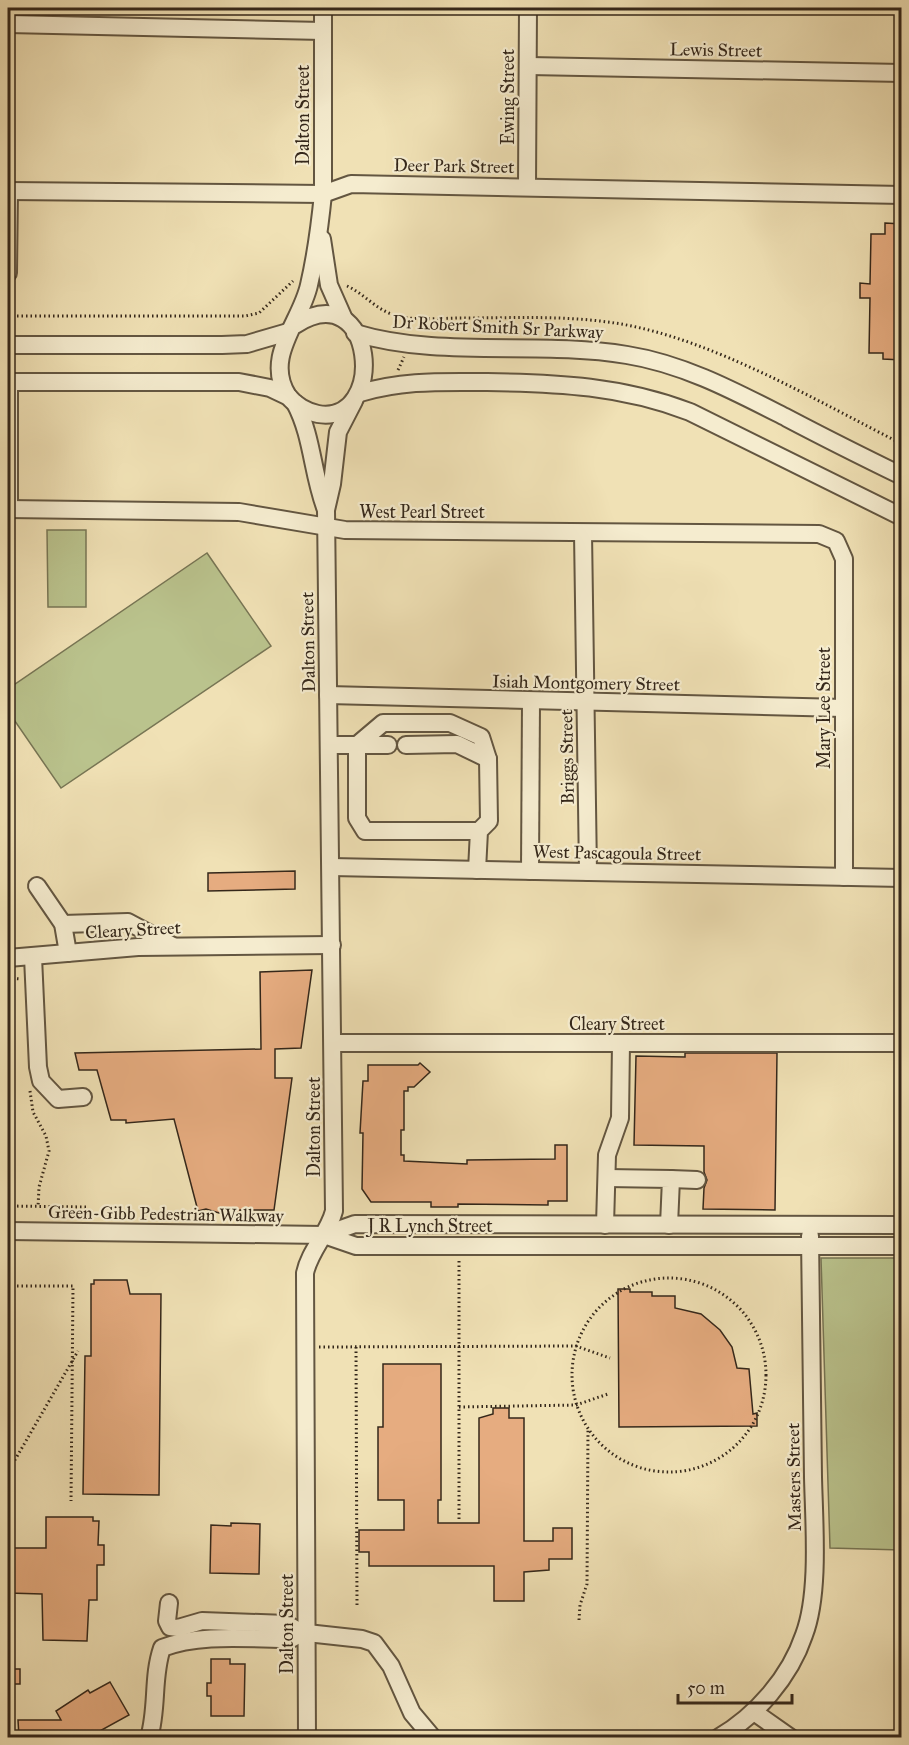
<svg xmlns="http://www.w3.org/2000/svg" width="909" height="1745" font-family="'IM FELL Great Primer',serif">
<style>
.green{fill:#bac38d;stroke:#777554;stroke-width:1.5}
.building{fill:#e6ac80;stroke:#34271a;stroke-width:1.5}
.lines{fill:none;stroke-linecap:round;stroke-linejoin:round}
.minor-casing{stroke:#635641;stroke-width:20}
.path{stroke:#34271a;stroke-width:3;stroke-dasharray:1.5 3;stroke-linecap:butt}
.minor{stroke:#f5eccf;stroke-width:16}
.labels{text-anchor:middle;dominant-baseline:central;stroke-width:4.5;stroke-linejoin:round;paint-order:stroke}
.street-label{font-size:18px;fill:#34271a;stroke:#f5eccf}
</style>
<rect width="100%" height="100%" fill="#f0e1b5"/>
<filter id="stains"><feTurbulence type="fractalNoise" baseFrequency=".00333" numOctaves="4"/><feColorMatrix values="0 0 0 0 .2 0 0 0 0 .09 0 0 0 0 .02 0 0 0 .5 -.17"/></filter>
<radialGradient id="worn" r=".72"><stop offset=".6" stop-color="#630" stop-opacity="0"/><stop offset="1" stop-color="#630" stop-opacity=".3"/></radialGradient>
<!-- green -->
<g class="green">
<path d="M47,530H86V607H48Z"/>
<path d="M207,553L271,646L61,788L8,711V689Z"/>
<path d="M821,1258H901V1550L830,1548Z"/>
</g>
<!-- building -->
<g class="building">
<path d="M885,223L902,224V360L883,359V353H869L870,298H860V283L870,284L871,234H885Z"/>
<path d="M295,871V889L208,891V873Z"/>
<path d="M312,970L301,1048L275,1049V1078H292L274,1210H240L239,1219L206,1209L198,1211L174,1119L126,1123V1120H111L97,1070H79L75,1053L261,1049L260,972Z"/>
<path d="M685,1053H777L775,1210L703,1209L704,1188L707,1180L704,1172V1146L634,1145L636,1056L685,1057Z"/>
<path d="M420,1063L430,1072L414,1087H408V1091H404V1130H401V1155H404V1161L467,1164V1160L555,1159V1145H567V1201H548V1205L458,1204V1207H431V1202H371L362,1189L363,1133H360L363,1081H368V1065H418Z"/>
<path d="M94,1280H127L130,1294H161L159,1495L83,1494L85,1356H91V1284H94Z"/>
<path d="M618,1289H630V1292H652V1296H675V1308L701,1314L720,1330L732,1347L737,1368L749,1369L753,1414L757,1413V1426L619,1427Z"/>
<path d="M383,1364H441V1500H438V1523H479V1418L493,1414V1408H509V1418H524V1541H553V1528H572V1559H549V1570L524,1572V1601H494V1566H369V1552H359V1530H404V1500H378V1427H383Z"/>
<path d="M46,1517H93V1521H99L98,1545H104V1565H97V1600H89L87,1641L43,1640L42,1594L8,1593V1548H46Z"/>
<path d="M231,1523L260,1524L259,1574L210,1573L211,1525L231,1526Z"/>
<path d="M211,1659H230V1664H245L244,1716H211V1696H207V1683H211Z"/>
<rect x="8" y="1669" width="12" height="15"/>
<path d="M110,1682L129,1715L89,1737H19L18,1720H61L56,1711L88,1690L90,1693Z"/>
</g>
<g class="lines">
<!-- minor casing -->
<g class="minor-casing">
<g id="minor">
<path d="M8,24L323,31"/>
<path d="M529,66L902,73"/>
<path d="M527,186L528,8"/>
<path d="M8,191L323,194L351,184L902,195"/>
<path d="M322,239L329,285L344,319"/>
<path d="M8,273L9,191"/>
<path d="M295,325C376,273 388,426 318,414C307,412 295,405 288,396C263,357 301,322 309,285C316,255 320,224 323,194V8"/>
<path d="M355,333C441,359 538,340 627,355C684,364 736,392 787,418C825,438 863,457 902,476"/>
<path d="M8,345H222L247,344L288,332"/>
<path d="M8,382H239L270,388L289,397"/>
<path d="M9,382V509"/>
<path d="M360,393C404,380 441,382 487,382C558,383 623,386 690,412L902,517"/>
<path d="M295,403C313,437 312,474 326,510"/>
<path d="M8,509L239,512L345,530L819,534L836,541L844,559V877"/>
<path d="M583,533L588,872"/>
<path d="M328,695L843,708"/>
<path d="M329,745H357V818L365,831H479"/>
<path d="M357,745L383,723H450L481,737L488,759L489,821L479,831L477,870"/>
<path d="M357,745H388"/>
<path d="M406,745L457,744L488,759"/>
<path d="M331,867L902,878"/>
<path d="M530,871L531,701"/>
<path d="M37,886L63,924L68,953"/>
<path d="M63,924L128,922L173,946"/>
<path d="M33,957L38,1067L41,1081L58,1099L83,1097"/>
<path d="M8,958L138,947L332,945"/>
<path d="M333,1043H902"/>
<path d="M607,1178L671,1179L669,1225"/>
<path d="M671,1179L697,1180"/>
<path d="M605,1225L607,1155L620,1118L621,1043"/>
<path d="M8,1231L324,1235L356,1246H902"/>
<path d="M324,1235L355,1224L902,1225"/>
<path d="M169,1603L167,1621L170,1627L178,1628L202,1621L287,1624L302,1633"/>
<path d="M754,1712L791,1738"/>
<path d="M149,1738C158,1708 152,1677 162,1648C200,1633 250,1639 291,1639L302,1633H307L362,1639L374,1643L391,1666L412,1713L433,1738"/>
<path d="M307,1738L305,1273C310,1250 328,1234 334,1211L326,510L332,484L338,432L354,401"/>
<path d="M718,1738C756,1716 790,1677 804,1635C820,1593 814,1523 813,1477C812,1397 811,1317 810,1236"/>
</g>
</g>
<!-- path -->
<g class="path">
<path d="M347,286C365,294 378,312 398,316C418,321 441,318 462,318C515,318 568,315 621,324C714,340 817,401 902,444"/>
<path d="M8,316H245L259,313L293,281"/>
<path d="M398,370L404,357"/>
<path d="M8,978L21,979"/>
<path d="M30,1091L33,1112L46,1136L49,1151L39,1187L38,1207"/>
<path d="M8,1206L86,1207"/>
<circle cx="669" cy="1375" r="97"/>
<path d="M8,1286H73L71,1501"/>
<path d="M319,1347L576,1346L610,1358"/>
<path d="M356,1347L357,1606"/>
<path d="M459,1407L576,1405L608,1394"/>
<path d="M8,1472L78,1351"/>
<path d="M459,1519V1259"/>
<path d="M579,1620L580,1605L587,1584L588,1430"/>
</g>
<!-- minor -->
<use href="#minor" class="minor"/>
</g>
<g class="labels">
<!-- street labels -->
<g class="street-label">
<text transform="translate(716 50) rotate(1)">Lewis Street</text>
<text transform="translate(508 97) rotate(-90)">Ewing Street</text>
<text transform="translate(303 115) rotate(-90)">Dalton Street</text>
<text transform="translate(454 166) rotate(1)">Deer Park Street</text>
<text transform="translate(498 327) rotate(3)">Dr Robert Smith Sr Parkway</text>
<text x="422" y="512">West Pearl Street</text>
<text transform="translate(308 642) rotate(-91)">Dalton Street</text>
<text transform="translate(586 683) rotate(1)">Isiah Montgomery Street</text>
<text transform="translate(824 708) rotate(-90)">Mary Lee Street</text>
<text transform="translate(567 757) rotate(-91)">Briggs Street</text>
<text transform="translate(617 853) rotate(1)">West Pascagoula Street</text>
<text transform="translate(133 930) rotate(-3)">Cleary Street</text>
<text x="617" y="1024">Cleary Street</text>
<text transform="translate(314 1127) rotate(-90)">Dalton Street</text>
<text transform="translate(166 1214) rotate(1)">Green-Gibb Pedestrian Walkway</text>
<text x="430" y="1226">J R Lynch Street</text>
<text transform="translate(794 1477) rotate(-91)">Masters Street</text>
<text transform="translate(287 1624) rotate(-90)">Dalton Street</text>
</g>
</g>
<!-- margin -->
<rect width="909" height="1745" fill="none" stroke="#f0e1b5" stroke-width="30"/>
<rect x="9" y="9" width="891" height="1727" fill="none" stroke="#34271a" stroke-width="3"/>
<rect x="15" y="15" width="879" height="1715" fill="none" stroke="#34271a" stroke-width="1.5"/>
<!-- scale -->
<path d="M678 1694v9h114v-9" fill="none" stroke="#34271a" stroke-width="3"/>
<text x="687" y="1694" font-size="18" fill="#34271a" stroke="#f5eccf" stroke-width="4.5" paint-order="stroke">50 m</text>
<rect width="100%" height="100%" filter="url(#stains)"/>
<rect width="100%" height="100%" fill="url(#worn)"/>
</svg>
